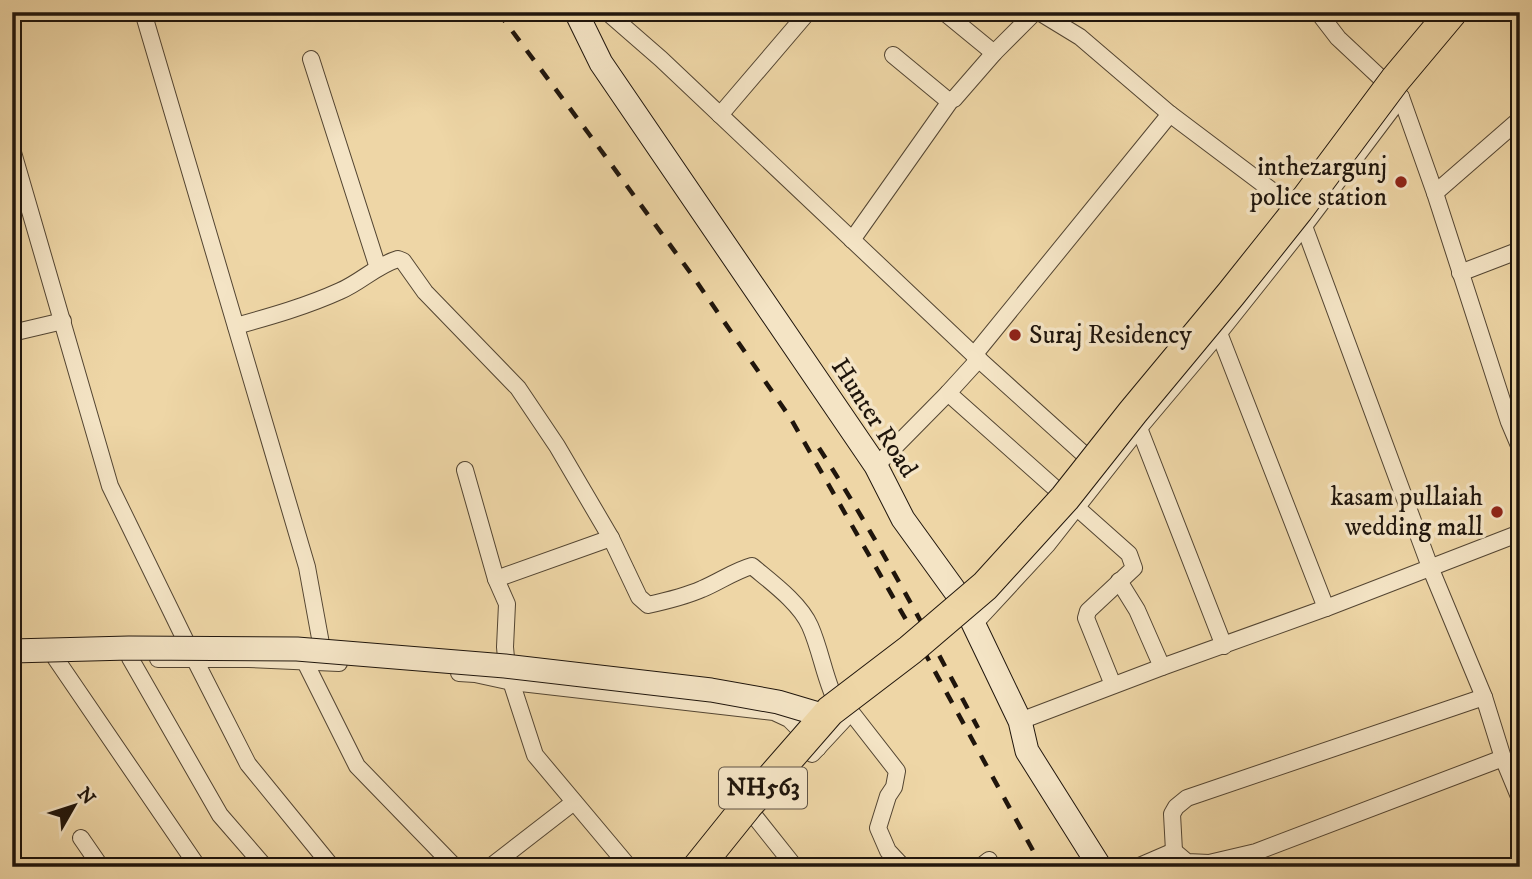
<svg xmlns="http://www.w3.org/2000/svg" width="1532" height="879" font-family="'IM FELL DW Pica',serif">
<style>
.lines{fill:none;stroke-linecap:round;stroke-linejoin:round}
.street-casing{stroke:#534532;stroke-width:18}
.secondary-casing{stroke:#1f150c;stroke-width:25}
.street{stroke:#f4e4c5;stroke-width:16}
.secondary{stroke:#f4e4c5;stroke-width:23}
.rail{stroke:#1f150c;stroke-width:4.5;stroke-dasharray:12 12;stroke-linecap:butt}
.secondary-bridge-casing{stroke:#1f150c;stroke-width:25;stroke-linecap:butt}
.highway-bridge-casing{stroke:#1f150c;stroke-width:32;stroke-linecap:butt}
.secondary-bridge{stroke:#f4e4c5;stroke-width:23}
.highway-bridge{stroke:#eed6a6;stroke-width:30}
.poi-dot{fill:#8f2418;stroke:#f4e4c5;stroke-width:2.5}
.labels{text-anchor:middle;dominant-baseline:central;stroke-width:7;stroke-linejoin:round;paint-order:stroke}
.shield{fill:#f4e4c5;stroke:#5f5344;stroke-width:2}
.shield-label{font-size:24px;font-weight:bold;fill:#1f150c}
.poi-label{font-size:26px;fill:#1f150c;stroke:#f4e4c5;text-anchor:end}
.street-label{font-size:26px;fill:#1f150c;stroke:#f4e4c5}
</style>
<rect width="100%" height="100%" fill="#eed6a6"/>
<filter id="stains"><feTurbulence type="fractalNoise" baseFrequency=".00286" numOctaves="4"/><feColorMatrix values="0 0 0 0 .2 0 0 0 0 .09 0 0 0 0 .02 0 0 0 .5 -.17"/></filter>
<radialGradient id="worn" r=".72"><stop offset=".6" stop-color="#630" stop-opacity="0"/><stop offset="1" stop-color="#630" stop-opacity=".3"/></radialGradient>
<g class="lines">
<!-- street casing -->
<g class="street-casing">
<g id="street">
<path d="M143,12L307,567L324,660"/>
<path d="M607,12L661,59L974,355L1098,467"/>
<path d="M944,12L994,53"/>
<path d="M1039,12L1080,37L1170,114L1279,196L1304,226L1430,567L1484,697L1503,758L1520,799"/>
<path d="M1318,12L1338,38L1401,97L1435,193L1509,422L1520,448"/>
<path d="M893,55L945,98L951,100L954,99L994,53L1035,12"/>
<path d="M311,59L378,268"/>
<path d="M720,115L808,12"/>
<path d="M12,149L110,486L195,660L248,764L332,867"/>
<path d="M1435,193L1520,119"/>
<path d="M852,240L951,100"/>
<path d="M1460,273L1520,250"/>
<path d="M236,326C272,316 307,306 340,291C361,282 377,265 398,259L403,261L425,292L518,388L557,446L611,538L639,597L648,605C666,601 684,597 702,589C719,582 734,571 752,566C771,582 800,603 810,626C822,653 825,683 840,710"/>
<path d="M12,333L63,321"/>
<path d="M1219,333L1326,608"/>
<path d="M974,355L1170,114"/>
<path d="M948,393L1129,554L1134,568L1088,611L1086,618L1113,685"/>
<path d="M1139,428L1224,646"/>
<path d="M876,466L948,393L979,359"/>
<path d="M465,470L496,579L507,604L505,647L507,669L535,755L629,867"/>
<path d="M496,579L611,538"/>
<path d="M1119,581L1137,610L1162,667"/>
<path d="M974,624L1047,545L1139,428L1219,333L1304,226L1401,97"/>
<path d="M130,658L220,815L265,867"/>
<path d="M56,659L198,867"/>
<path d="M158,659H249L339,663"/>
<path d="M305,662L357,766L455,867"/>
<path d="M459,673L475,674L512,682L774,712L789,719L818,748"/>
<path d="M851,712L897,771L894,787L888,796L878,828L888,851L903,867"/>
<path d="M1020,721L1162,667L1326,608L1520,533"/>
<path d="M812,754L851,712"/>
<path d="M752,813L795,867"/>
<path d="M81,838L101,867"/>
<path d="M1174,851L1172,814L1176,807L1187,798L1484,697"/>
<path d="M12,857L14,867"/>
<path d="M490,867L574,802"/>
<path d="M980,867L989,860"/>
<path d="M1137,867L1174,851L1187,862L1209,863L1256,852L1503,758"/>
</g>
</g>
<!-- secondary casing -->
<g class="secondary-casing">
<path id="secondary" d="M576,12L601,63L876,466L903,519L963,602L1020,721L1027,751L1100,867"/>
</g>
<!-- street -->
<use href="#street" class="street"/>
<!-- secondary -->
<use href="#secondary" class="secondary"/>
<!-- rail -->
<g class="rail">
<path d="M498,12L589,134L692,275L791,419L921,646L1042,867"/>
<path d="M819,448C877,538 928,634 978,728"/>
</g>
<!-- secondary-bridge casing -->
<g class="secondary-bridge-casing">
<path id="secondary-bridge" d="M12,651L129,648L297,649L505,666L711,690L778,702L825,716"/>
</g>
<!-- highway-bridge casing -->
<g class="highway-bridge-casing">
<path id="highway-bridge" d="M698,867L747,806L830,711L910,650L985,586L1065,498L1133,412L1231,294L1298,210L1395,80L1452,12"/>
</g>
<!-- secondary-bridge -->
<use href="#secondary-bridge" class="secondary-bridge"/>
<!-- highway-bridge -->
<use href="#highway-bridge" class="highway-bridge"/>
</g>
<!-- markers -->
<g class="poi-dot">
<circle cx="1401" cy="182" r="7"/>
<circle cx="1015" cy="335" r="7"/>
<circle cx="1497" cy="512" r="7"/>
</g>
<g class="labels">
<!-- shield labels -->
<rect class="shield" x="719" y="767.5" width="88" height="41" rx="5"/>
<g class="shield-label">
<text x="763" y="788">NH563</text>
</g>
<!-- poi labels -->
<g class="poi-label">
<text x="1387" y="167">inthezargunj<tspan x="1387" dy="30">police station</tspan></text>
<text x="1029" y="335" text-anchor="start">Suraj Residency</text>
<text x="1483" y="497">kasam pullaiah<tspan x="1483" dy="30">wedding mall</tspan></text>
</g>
<!-- street labels -->
<g class="street-label">
<text transform="translate(874 418) rotate(57)">Hunter Road</text>
</g>
</g>
<!-- margin -->
<rect width="1532" height="879" fill="none" stroke="#eed6a6" stroke-width="42"/>
<rect x="14" y="14" width="1504" height="851" fill="none" stroke="#1f150c" stroke-width="3.5"/>
<rect x="21" y="21" width="1490" height="837" fill="none" stroke="#1f150c" stroke-width="2"/>
<!-- north arrow -->
<g transform="translate(74 806) rotate(51)" stroke="#f4e4c5" stroke-width="5" paint-order="stroke">
<path d="M0-5L12 26L0 18L-12 26Z" fill="#1f150c"/>
<text y="-10" font-size="19" font-weight="bold" text-anchor="middle" fill="#1f150c">N</text>
</g>
<rect width="100%" height="100%" filter="url(#stains)"/>
<rect width="100%" height="100%" fill="url(#worn)"/>
</svg>
